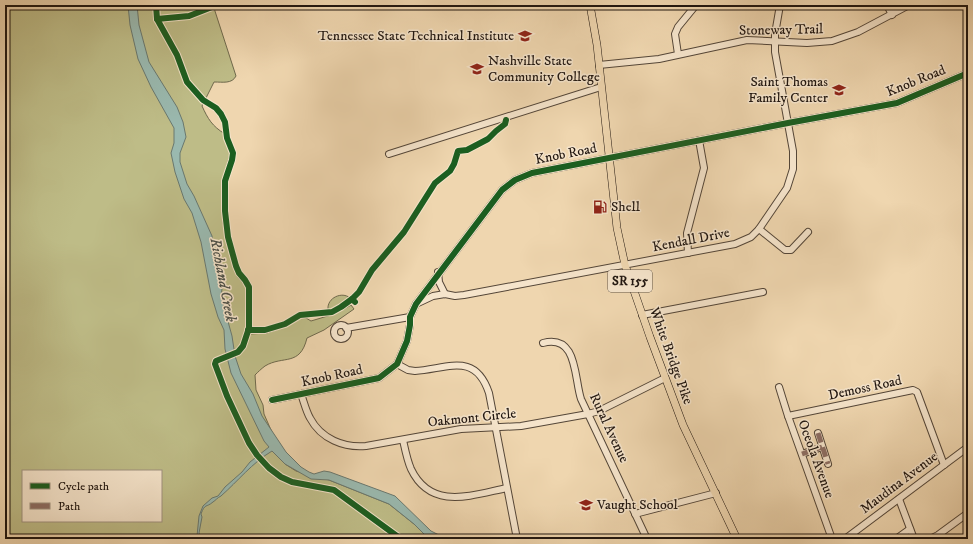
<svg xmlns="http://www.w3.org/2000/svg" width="973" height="544" font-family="'IM FELL DW Pica',serif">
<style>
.green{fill:#bebc87;stroke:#6f694c;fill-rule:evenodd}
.water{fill:#9ab9af;stroke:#69786f}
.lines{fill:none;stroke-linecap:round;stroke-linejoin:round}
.minor-casing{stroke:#544638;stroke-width:8}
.major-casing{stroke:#201610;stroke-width:8}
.minor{stroke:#f5e4cb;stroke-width:6}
.major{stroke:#efd6af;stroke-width:7}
.quiet{stroke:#8d6e63;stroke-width:5;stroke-dasharray:10 5;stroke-linecap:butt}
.cycleway-casing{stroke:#f5e4cb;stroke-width:8}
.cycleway{stroke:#1b5e20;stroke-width:6}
.labels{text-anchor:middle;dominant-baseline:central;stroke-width:3;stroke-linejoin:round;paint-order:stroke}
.shield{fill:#f5e4cb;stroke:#605448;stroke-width:1}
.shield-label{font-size:13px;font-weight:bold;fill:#201610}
.street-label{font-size:14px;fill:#201610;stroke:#f5e4cb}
.poi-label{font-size:14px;fill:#201610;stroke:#f5e4cb;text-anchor:start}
.water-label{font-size:15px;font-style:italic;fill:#4b4f48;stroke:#f5e4cb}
</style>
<rect width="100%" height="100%" fill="#efd6af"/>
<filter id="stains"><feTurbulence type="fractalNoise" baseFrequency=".005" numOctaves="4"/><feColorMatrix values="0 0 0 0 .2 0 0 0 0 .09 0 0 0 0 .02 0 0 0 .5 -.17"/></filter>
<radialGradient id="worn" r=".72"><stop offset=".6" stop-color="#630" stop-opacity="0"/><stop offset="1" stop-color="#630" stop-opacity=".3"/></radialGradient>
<!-- green -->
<path class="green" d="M5,5H213L236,76C232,84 223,82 214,82L202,106C208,119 212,126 225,134L230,154L222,183L223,223L232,262L237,276L246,287V330L250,334L267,333L287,326L300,318H306L311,321L331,315C330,313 329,311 328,309C327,298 342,291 350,298L346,301L344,309L351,305L354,309L324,330L307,338C300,367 283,355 265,366C261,369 258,372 255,375L256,390L263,405L264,414L271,430L272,447L285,464L296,471L329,480L389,504L414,524L429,539H5ZM23,471H161V521H23Z"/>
<!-- water -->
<path class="water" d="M128,5H137L139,25L149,62L177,107L183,122L186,137L180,153V162L187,184L194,196L212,236L215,264L222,289L221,296L232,336L235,356L241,374L253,394L262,416L286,452L301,467L309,472L314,474L324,471L330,472L395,496L431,531L447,539H429L414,524L389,504L329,480L311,479L285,464L272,451C252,463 238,481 221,496C217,498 216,500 213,502C206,508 205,503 201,514L202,517L199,533L202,539H200L197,536L199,516L203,506L212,498L218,496L225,487L242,472L250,462L269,447L264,441L231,373L225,349L224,330L218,317L211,294L201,242L192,213L184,199L175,172L171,153L174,143V128L151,87L138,59L130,25Z"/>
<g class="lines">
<!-- minor casing -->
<g class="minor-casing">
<g id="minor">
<path d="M887,5L892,15"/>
<path d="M678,54L675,34L678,27L696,5"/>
<path d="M599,65L659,59L747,40L807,43L832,41L858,32L909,5"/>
<path d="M389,154L601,87"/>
<path d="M759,229L785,250H791L808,232"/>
<path d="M688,253L687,233L704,168L699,140"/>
<path d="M438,272L439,282L445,294"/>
<path d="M416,304L433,296L445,294L455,296L464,295L735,244L751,237L759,229L787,188L793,169V151L775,52V34L780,5"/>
<path d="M642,315L763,292"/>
<circle cx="341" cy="332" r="7"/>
<path d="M346,328L410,317"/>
<path d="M543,343C578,334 574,378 581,399L647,539"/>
<path d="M397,364L408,370L415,371C447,369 475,351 489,393L517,539"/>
<path d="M779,387L788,416L832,539"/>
<path d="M301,394C304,402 306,411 310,418C321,439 344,448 366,446L461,429L521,426L588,414L599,411L665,378"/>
<path d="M272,400L379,378L397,364L407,341L410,325V317L416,304L502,190L515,180L532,173L788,123L897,103L968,73"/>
<path d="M788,416L913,390L917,392L944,465"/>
<path d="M818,433L828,464"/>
<path d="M403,440C405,449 407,460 411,469C431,511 472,495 507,488"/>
<path d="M802,454L822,447"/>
<path d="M899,499L914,539"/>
<path d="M635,514L716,493"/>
<path d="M845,539L968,447"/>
<path d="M896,539L910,529"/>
<path d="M930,539L938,535L968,513"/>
</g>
</g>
<!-- major casing -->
<g class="major-casing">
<path id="major" d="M590,5L597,45L617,228L625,265L650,337L683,425L737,539"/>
</g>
<!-- minor -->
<use href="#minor" class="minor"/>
<!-- major -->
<use href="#major" class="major"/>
<!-- quiet -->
<g class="quiet">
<path d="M818,433L828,464"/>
<path d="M802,454L822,447"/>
</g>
<!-- cycleway casing -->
<g class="cycleway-casing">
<g id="cycleway">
<path d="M156,5L157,19L177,55L187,82L203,100L216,108L221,114L225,122L227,138L233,153L232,160L225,181V211L228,237L236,266L239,273L245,280L249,287V328L243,346L238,352L216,361L215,364L227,396L249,443L257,455L269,468L281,477L292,482L334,490L401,539"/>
<path d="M157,19L189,16L217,5"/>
<path d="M352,299L359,292L372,270L404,232L435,183L450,171L454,164L458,151L467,150L488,139L496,131L505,124L506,120"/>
<path d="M248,330H265L285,324L300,315L332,312L341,307L352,299L355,302"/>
<path d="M272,400L379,378L397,364L407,341L410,325V317L416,304L502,190L515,180L532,173L788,123L897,103L968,73"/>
</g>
</g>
<!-- cycleway -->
<use href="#cycleway" class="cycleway"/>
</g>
<!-- icons -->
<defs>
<g id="university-bare" transform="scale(1.08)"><path d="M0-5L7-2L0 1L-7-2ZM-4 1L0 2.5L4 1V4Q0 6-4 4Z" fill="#8f2418" stroke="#f5e4cb" stroke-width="2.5" paint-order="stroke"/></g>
<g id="school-bare" transform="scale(1.08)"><path d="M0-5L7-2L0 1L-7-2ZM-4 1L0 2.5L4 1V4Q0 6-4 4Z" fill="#8f2418" stroke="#f5e4cb" stroke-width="2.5" paint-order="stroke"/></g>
<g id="fuel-bare" transform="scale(1.08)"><path d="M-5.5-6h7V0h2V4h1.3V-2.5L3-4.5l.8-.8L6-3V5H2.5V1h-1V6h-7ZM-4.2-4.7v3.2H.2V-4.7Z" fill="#8f2418" stroke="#f5e4cb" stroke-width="2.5" paint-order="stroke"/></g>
</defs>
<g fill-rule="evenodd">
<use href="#university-bare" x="525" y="36"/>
<use href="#university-bare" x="477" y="69"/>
<use href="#school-bare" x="839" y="90"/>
<use href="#fuel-bare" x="600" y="207"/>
<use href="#school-bare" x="586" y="505"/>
</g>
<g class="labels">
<!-- shield labels -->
<rect class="shield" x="608" y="270" width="44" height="22" rx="3"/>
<g class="shield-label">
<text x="630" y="281">SR 155</text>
</g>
<!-- street labels -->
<g class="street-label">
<text transform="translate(781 30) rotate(-1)">Stoneway Trail</text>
<text transform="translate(916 81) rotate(-22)">Knob Road</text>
<text transform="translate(566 154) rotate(-11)">Knob Road</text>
<text transform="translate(691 240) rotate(-11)">Kendall Drive</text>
<text transform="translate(671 356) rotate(70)">White Bridge Pike</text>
<text transform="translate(332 376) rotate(-12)">Knob Road</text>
<text transform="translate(865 388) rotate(-12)">Demoss Road</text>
<text transform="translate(472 418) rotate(-6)">Oakmont Circle</text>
<text transform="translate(609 428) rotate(65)">Rural Avenue</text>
<text transform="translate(816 459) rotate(70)">Oceola Avenue</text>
<text transform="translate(899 483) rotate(-37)">Maudina Avenue</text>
</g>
<!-- poi labels -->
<g class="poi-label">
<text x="514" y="36" text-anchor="end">Tennessee State Technical Institute</text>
<text x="488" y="61">Nashville State<tspan x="488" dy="16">Community College</tspan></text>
<text x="828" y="82" text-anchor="end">Saint Thomas<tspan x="828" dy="16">Family Center</tspan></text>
<text x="611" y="207">Shell</text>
<text x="597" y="505">Vaught School</text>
</g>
<!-- water labels -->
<g class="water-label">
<text transform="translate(223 280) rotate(79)">Richland Creek</text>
</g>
</g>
<!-- margin -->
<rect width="973" height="544" fill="none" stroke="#efd6af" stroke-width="20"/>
<rect x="6" y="6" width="961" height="532" fill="none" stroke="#201610" stroke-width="2"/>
<rect x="10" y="10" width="953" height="524" fill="none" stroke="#201610"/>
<!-- legend -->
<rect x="22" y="470" width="140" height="52" fill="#f5e4cb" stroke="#a09280"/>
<rect x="30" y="483" width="20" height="6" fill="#1b5e20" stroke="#a09280"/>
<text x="58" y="490" font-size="12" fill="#201610">Cycle path</text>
<rect x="30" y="503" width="20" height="6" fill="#8d6e63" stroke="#a09280"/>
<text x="58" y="510" font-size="12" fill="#201610">Path</text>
<rect width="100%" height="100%" filter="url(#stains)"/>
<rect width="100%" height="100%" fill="url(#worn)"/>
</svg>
